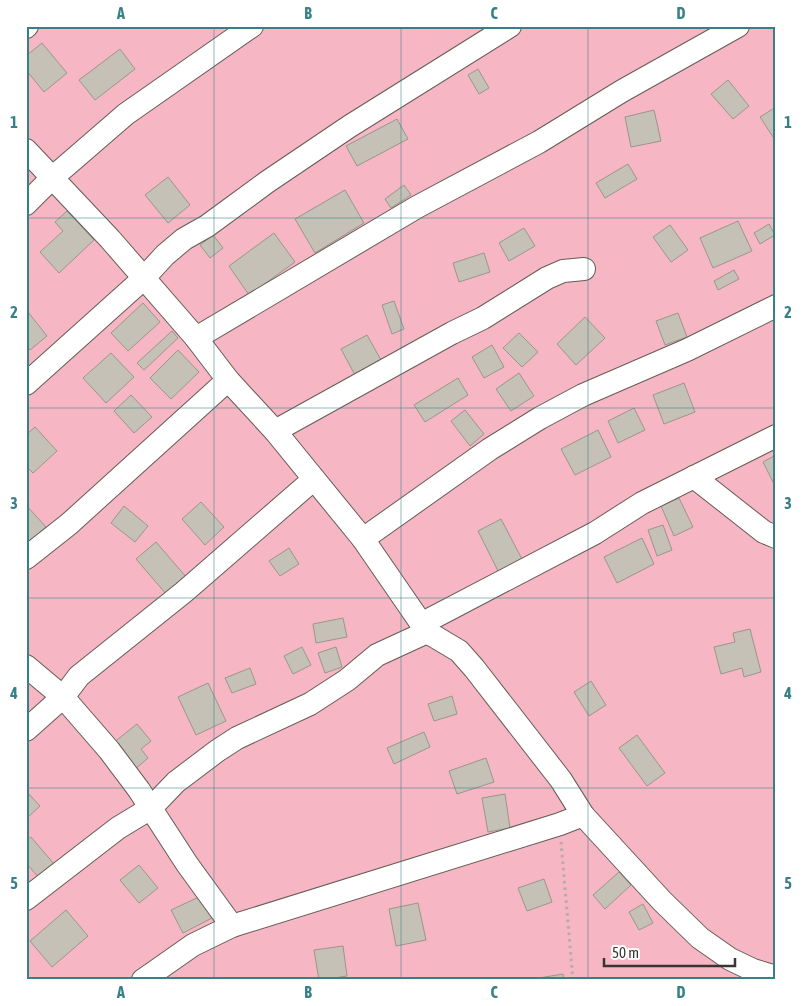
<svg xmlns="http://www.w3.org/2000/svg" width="802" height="1006" font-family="'Asap Condensed',sans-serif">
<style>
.green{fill:#f6b6c3}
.building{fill:#c5c1b6;stroke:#9a968b}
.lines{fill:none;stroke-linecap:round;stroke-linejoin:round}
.minor-casing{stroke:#655c55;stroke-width:24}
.path{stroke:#b4aca5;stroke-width:3;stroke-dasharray:2.5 4;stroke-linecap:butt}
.minor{stroke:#fff;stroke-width:22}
.grid{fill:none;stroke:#388087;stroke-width:1;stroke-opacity:0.55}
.neatline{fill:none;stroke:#388087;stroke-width:2}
.grid-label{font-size:16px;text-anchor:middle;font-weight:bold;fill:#388087}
</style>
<rect width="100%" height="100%" fill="#f0e5dc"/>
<!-- green -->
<rect class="green" x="26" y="26" width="750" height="954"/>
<!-- building -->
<g class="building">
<path d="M42,43L67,73L44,92L26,70V56Z"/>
<path d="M120,49L135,69L95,100L79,80Z"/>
<path d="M478,69L489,88L479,94L468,75Z"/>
<path d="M728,80L749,106L733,119L711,94Z"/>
<path d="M776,107V139L775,140L760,117Z"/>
<path d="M654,110L661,141L631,147L625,117Z"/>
<path d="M397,119L408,139L357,166L346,146Z"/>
<path d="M628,164L637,179L605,198L596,183Z"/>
<path d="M168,177L190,205L168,223L145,195Z"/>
<path d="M404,185L411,195L391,208L385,199Z"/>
<path d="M345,190L364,223L315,253L295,219Z"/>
<path d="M67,211L94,240L59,273L40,252L63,231L55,222Z"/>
<path d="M738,221L752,251L713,268L700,238Z"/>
<path d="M769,224L775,235L760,244L754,233Z"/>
<path d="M670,225L688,250L671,262L653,237Z"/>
<path d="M524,228L535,246L509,261L499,243Z"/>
<path d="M274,233L295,262L249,295L229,266Z"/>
<path d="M213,235L223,248L210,258L200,245Z"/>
<path d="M484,253L490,272L459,282L453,263Z"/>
<path d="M734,270L739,279L718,290L714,281Z"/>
<path d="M394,301L404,329L392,334L382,305Z"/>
<path d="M143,303L160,322L128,351L111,333Z"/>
<path d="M28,312L47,336L30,350L26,345V313Z"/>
<path d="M678,313L687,337L665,345L656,321Z"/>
<path d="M585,317L605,338L576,365L557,344Z"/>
<path d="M172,331L178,338L144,370L137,363Z"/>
<path d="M519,333L538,352L522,367L503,348Z"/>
<path d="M367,335L381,360L355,375L341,349Z"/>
<path d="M492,345L504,367L484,378L472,357Z"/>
<path d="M178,350L199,372L171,399L150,378Z"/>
<path d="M111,353L134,377L106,403L83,378Z"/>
<path d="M519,373L534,396L511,411L496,389Z"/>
<path d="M458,378L468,395L425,422L414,405Z"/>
<path d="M684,383L695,412L664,424L653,395Z"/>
<path d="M131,395L152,417L134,433L114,411Z"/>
<path d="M634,408L645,430L618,443L608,421Z"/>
<path d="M465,410L484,434L470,446L451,421Z"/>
<path d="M35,427L57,451L33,473L26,466V435Z"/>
<path d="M598,430L611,457L575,475L561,449Z"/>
<path d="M776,455V486H775L763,462Z"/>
<path d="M679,498L693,527L674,536L661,506Z"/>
<path d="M201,502L224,527L205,545L182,519Z"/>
<path d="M26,505L46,527L29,542L26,539Z"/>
<path d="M124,506L148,526L135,542L111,523Z"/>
<path d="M501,519L523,561L499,573L478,531Z"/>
<path d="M663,525L672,550L657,556L648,530Z"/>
<path d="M642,538L654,564L617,583L604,557Z"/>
<path d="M156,542L187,578L167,595L136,559Z"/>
<path d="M289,548L299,564L280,576L269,561Z"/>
<path d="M343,618L347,637L316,643L313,624Z"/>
<path d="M750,629L761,672L744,677L742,668L721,674L714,647L735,642L733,633Z"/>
<path d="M302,647L311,665L293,674L284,656Z"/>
<path d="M336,647L342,667L325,673L318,653Z"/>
<path d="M250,668L256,684L232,693L225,678Z"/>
<path d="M591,681L606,705L589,716L574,692Z"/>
<path d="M208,683L226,721L196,735L178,697Z"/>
<path d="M452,696L457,714L434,721L428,704Z"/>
<path d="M137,724L151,741L141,749L148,758L134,770L113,743Z"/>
<path d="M424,732L430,747L394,764L387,748Z"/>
<path d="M637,735L665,773L647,786L619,748Z"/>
<path d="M486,758L494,782L457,794L449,771Z"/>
<path d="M26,791L40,806L26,819Z"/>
<path d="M505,794L510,828L488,832L482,798Z"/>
<path d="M31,837L54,864L39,878L26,863V841Z"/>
<path d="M139,865L158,888L139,903L120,880Z"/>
<path d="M619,872L631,885L605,909L593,895Z"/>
<path d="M544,879L552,902L527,911L518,888Z"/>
<path d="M201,896L212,918L183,933L171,910Z"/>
<path d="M418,903L426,940L396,946L389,909Z"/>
<path d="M643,904L653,923L639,930L629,912Z"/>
<path d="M66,910L88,936L52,967L30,941Z"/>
<path d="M343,946L347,976L319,980L314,950Z"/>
<path d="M563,974L564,980H539V978Z"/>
</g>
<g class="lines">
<!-- minor casing -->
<g class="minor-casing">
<g id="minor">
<path d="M26,27L27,26"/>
<path d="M26,150L110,239L196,338L228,380L275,431L363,539L427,632L459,651L474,668L561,780L583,815L662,901L700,938L730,959L753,970L776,977"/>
<path d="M26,204L52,178L126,114L252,26"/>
<path d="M196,338L417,207L539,142L622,91L738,26"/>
<path d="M26,384L143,279L165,255L184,239L207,226L267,182L350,126L510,26"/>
<path d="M275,431L452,333L483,318L547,278L563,271L584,269"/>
<path d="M694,477L764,532L776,537"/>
<path d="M363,539L490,449L540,418L583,395L687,350L776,306"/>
<path d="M26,558L69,524L228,380"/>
<path d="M421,624L595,533L642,503L776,436"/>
<path d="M26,666L63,697L109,750L139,790L187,864L232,926"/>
<path d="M26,730L63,697L79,676L184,592L314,479"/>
<path d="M26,899L118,828L151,808L176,782L217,751L237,738L310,704L347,680L377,655L427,632"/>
<path d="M143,980L193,945L232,926L560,824L583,815"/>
</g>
</g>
<!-- path -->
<path class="path" d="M561,842L573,980"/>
<!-- minor -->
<use href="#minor" class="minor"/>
</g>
<!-- grid -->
<path class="grid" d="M214,26V980M401,26V980M588,26V980M26,218H776M26,408H776M26,598H776M26,788H776"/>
<!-- border -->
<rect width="802" height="1006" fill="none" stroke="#ffffff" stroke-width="55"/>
<!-- scale -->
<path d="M604 958v8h131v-8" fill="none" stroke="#393532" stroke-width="2.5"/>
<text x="612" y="958" font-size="15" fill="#393532" stroke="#ffffff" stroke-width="4" paint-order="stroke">50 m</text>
<rect x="28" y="28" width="746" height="950" class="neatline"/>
<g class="grid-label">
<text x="121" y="19">A</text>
<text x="308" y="19">B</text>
<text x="494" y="19">C</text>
<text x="681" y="19">D</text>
<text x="14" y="128">1</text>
<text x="788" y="128">1</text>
<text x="14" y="318">2</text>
<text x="788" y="318">2</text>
<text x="14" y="509">3</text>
<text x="788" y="509">3</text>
<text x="14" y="699">4</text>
<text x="788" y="699">4</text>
<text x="14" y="889">5</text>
<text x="788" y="889">5</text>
<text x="121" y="998">A</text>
<text x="308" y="998">B</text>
<text x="494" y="998">C</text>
<text x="681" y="998">D</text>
</g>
</svg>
